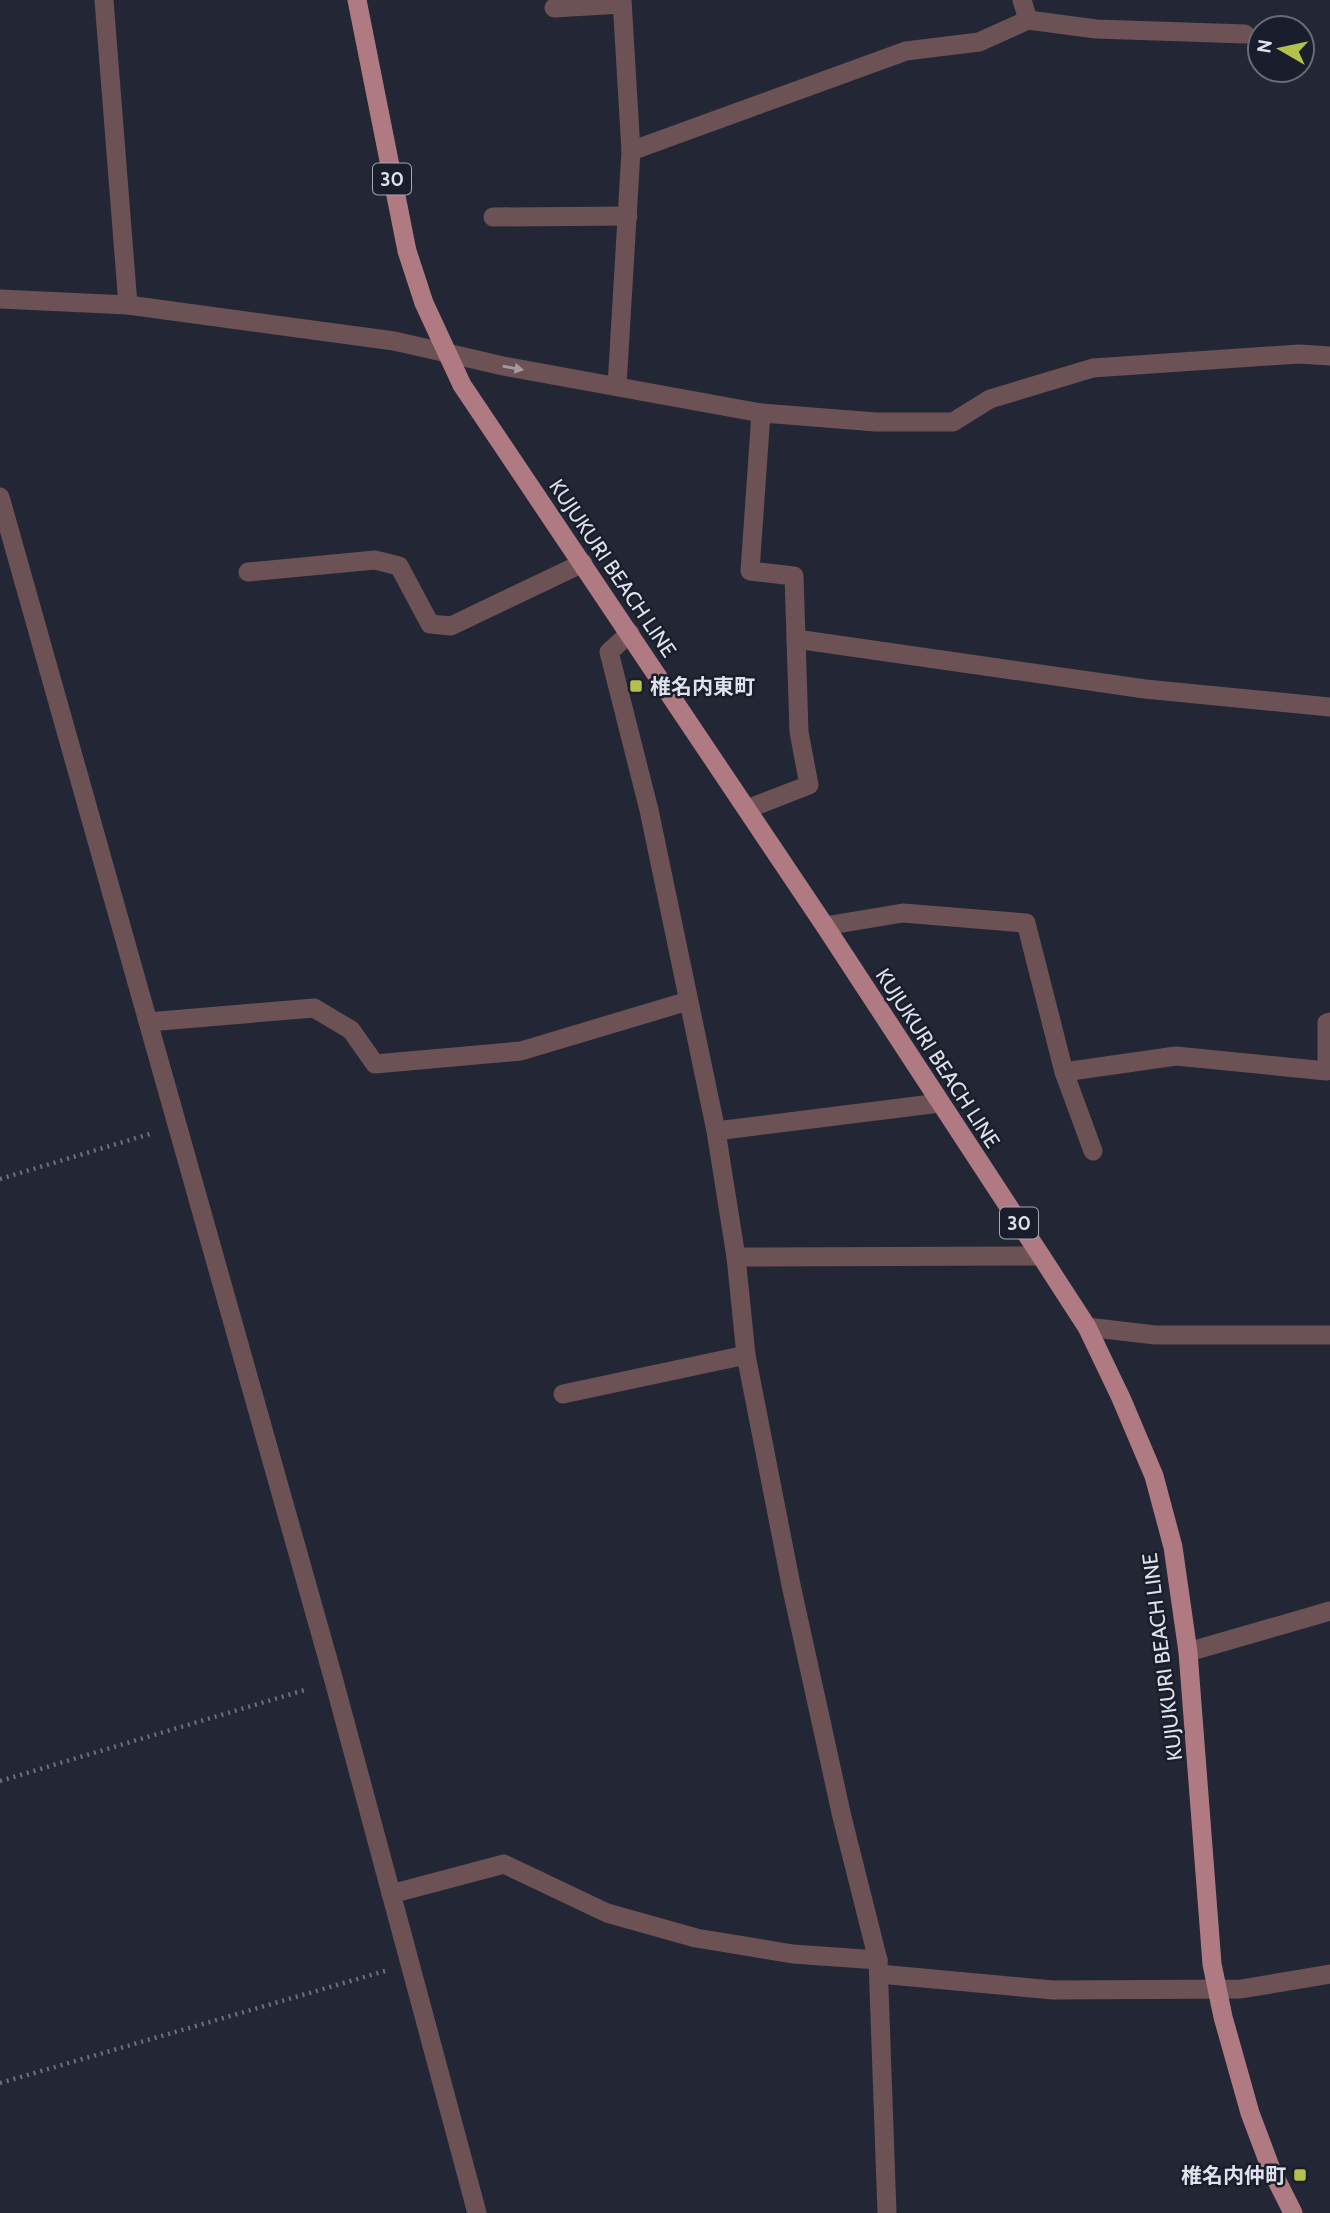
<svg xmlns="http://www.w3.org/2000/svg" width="1330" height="2213" font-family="Cabin,'Noto Sans JP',sans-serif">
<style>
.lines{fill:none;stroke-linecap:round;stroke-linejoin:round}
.path{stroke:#6d717d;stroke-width:4.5;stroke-dasharray:2 5;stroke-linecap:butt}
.minor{stroke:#6c5255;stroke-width:19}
.tertiary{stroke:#6c5255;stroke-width:19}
.primary{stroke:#b07a82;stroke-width:19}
.oneway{fill:#a69aa0}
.poi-dot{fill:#b3c24b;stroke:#1a1d2b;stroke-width:2.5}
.labels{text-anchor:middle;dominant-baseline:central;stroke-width:5;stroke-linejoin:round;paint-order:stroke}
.shield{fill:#1a1d2b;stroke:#a4a7b2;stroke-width:2}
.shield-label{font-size:19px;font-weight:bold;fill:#dfe2ec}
.street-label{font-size:21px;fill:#dfe2ec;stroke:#1a1d2b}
.poi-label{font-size:21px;font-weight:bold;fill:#dfe2ec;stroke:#1a1d2b;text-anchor:start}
</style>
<rect width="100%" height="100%" fill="#232735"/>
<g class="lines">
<!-- path -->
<g class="path">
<path d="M0,1179L153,1133"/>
<path d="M0,1781L308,1689"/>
<path d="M0,2083L385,1971"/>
</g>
<!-- minor -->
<g class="minor">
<path d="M104,0L128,305"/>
<path d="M1022,0L1028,20"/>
<path d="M554,8L622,4"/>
<path d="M631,151L906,51L979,42L1028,20L1096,29L1245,34"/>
<path d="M493,217L628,216"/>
<path d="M447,353L503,366L761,413L876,422H953L990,399L1093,368L1299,354L1330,356"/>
<path d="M617,386L631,151L622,0"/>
<path d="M0,497L334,1681L477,2213"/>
<path d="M248,572L375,560L399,566L430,624L451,626L583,563"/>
<path d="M630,633L609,652L649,810L716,1131L736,1257L746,1355L791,1585L842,1817L878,1960L887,2213"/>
<path d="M796,639L1145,689L1330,707"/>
<path d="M747,809L809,785L799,732L794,576L750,571L761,413"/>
<path d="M825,926L903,913L1026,923L1064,1072L1093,1151"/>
<path d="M148,1022L314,1008L351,1030L375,1064L521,1051L688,1001"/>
<path d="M1064,1072L1176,1056L1327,1071V1023L1330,1022"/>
<path d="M716,1131L940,1103"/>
<path d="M736,1257L1041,1256"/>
<path d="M1087,1327L1155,1335H1330"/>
<path d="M563,1394L746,1355"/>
<path d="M1188,1652L1330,1611"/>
<path d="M391,1894L504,1864L607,1913L696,1938L793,1954L878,1960"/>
<path d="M879,1974L1053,1990L1241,1989L1330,1974"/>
</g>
<!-- tertiary -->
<path class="tertiary" d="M0,299L128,305L394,341L447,353"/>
<!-- primary -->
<path class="primary" d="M357,0L407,251L424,303L462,385L825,926L1041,1256L1087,1327L1121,1398L1154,1476L1173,1547L1188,1652L1212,1964L1223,2017L1250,2113L1271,2169L1293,2213"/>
</g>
<!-- one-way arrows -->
<defs><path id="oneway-solid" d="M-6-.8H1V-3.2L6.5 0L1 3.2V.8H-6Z" transform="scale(1.75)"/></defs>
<use class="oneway" href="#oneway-solid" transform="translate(513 368) rotate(10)"/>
<!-- markers -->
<g class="poi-dot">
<rect x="629" y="679" width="14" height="14" rx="3.5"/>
<rect x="1293" y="2168" width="14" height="14" rx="3.5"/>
</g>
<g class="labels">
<!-- shield labels -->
<g class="shield">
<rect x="373" y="163.5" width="38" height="31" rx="5"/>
<rect x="1000" y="1207.5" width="38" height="31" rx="5"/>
</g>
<g class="shield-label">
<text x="392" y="179">30</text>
<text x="1019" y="1223">30</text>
</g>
<!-- street labels -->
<g class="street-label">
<text transform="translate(613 568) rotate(56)">KUJUKURI BEACH LINE</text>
<text transform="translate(938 1058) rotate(57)">KUJUKURI BEACH LINE</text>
<text transform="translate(1162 1657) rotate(-97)">KUJUKURI BEACH LINE</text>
</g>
<!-- poi labels -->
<g class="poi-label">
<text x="650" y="686">椎名内東町</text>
<text x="1286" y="2175" text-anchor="end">椎名内仲町</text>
</g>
</g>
<!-- north arrow -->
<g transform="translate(1281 49) rotate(279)"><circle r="33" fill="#1a1d2b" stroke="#696c78" stroke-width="2"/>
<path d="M0-5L12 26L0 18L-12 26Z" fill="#b3c24b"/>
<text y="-10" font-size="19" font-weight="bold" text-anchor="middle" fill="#dfe2ec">N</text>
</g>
</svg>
